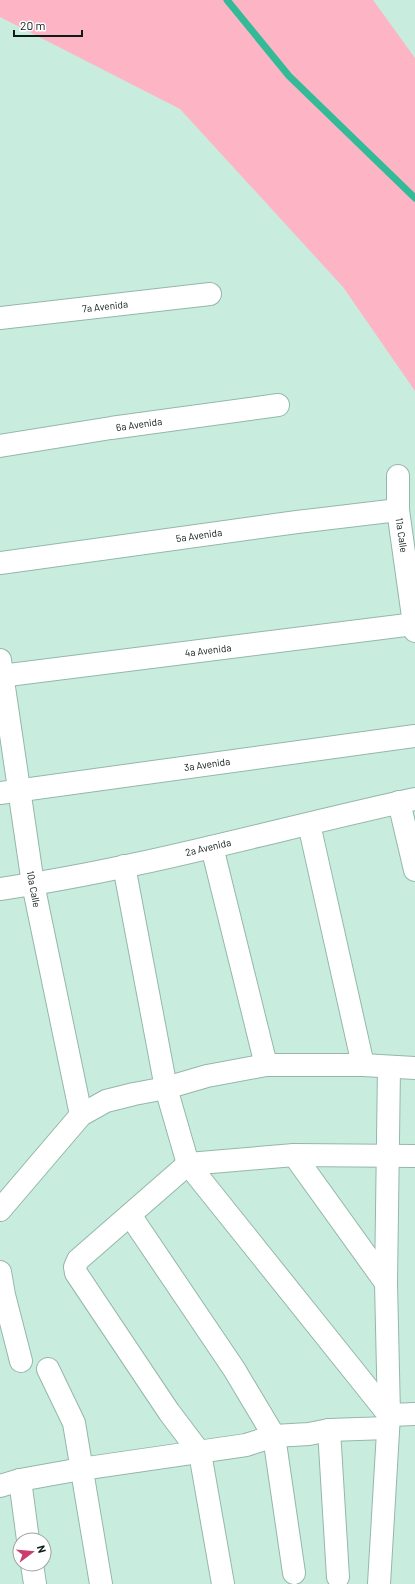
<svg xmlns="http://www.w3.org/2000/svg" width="415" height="1584" font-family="Barlow,sans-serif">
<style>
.green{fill:#fdb5c5}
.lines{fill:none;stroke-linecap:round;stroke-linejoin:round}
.stream{stroke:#33ba96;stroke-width:7}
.minor-casing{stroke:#94b7aa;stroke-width:24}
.secondary-casing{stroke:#94b7aa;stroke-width:24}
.minor{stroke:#fff;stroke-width:22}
.secondary{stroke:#fff;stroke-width:22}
.labels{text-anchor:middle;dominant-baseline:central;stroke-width:3;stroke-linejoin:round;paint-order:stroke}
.street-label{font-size:10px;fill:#0e1b17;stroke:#fff}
</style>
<rect width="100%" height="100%" fill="#c8eddf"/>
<!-- green -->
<path class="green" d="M0,0H373L415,58V391L343,287L180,109L0,17Z"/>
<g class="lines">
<!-- stream -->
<path class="stream" d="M227,0L289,76L415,198"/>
<!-- minor casing -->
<g class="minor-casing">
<g id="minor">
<path d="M0,318L210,294"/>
<path d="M0,446L111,428L278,405"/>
<path d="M398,476V510L415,631"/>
<path d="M0,563L297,522L398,510"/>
<path d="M0,660L33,884L81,1115"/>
<path d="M0,676L415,624"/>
<path d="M0,793L415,736"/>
<path d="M399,802L415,870"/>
<path d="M309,824L363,1065"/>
<path d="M212,847L266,1065"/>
<path d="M124,866L166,1088L188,1164L389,1415L415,1414"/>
<path d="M294,1155L386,1283"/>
<path d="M0,1210L81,1115L106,1101L134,1094L166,1088L207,1076L266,1065H363L415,1068"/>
<path d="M130,1215L234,1369L274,1436L294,1573"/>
<path d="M0,1272L4,1295L21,1361"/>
<path d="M48,1369L74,1423L101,1584"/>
<path d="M329,1430L338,1577"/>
<path d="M20,1480L28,1540"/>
<path d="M0,1486L20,1480L81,1469L246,1445L274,1436L309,1434L329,1430L388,1428"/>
<path d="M32,1564L35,1584"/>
<path d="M223,1584L200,1453L169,1412L76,1273L75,1267L78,1260L188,1164L294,1155L415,1156"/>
<path d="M379,1584L389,1415L386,1283L389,1067"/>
</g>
</g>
<!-- secondary casing -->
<g class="secondary-casing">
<path id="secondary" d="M0,889C140,869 277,829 415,799"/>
</g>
<!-- minor -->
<use href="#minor" class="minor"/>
<!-- secondary -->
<use href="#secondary" class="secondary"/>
</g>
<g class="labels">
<!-- street labels -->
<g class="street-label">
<text transform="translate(105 306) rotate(-6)">7a Avenida</text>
<text transform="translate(139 424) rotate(-8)">6a Avenida</text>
<text transform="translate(199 535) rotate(-8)">5a Avenida</text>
<text transform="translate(402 535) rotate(82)">11a Calle</text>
<text transform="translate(208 650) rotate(-7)">4a Avenida</text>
<text transform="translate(207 764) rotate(-8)">3a Avenida</text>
<text transform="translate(208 847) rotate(-13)">2a Avenida</text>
<text transform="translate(34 889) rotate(79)">10a Calle</text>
</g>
</g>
<!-- north arrow -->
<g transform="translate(32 1552) rotate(74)"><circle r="19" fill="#ffffff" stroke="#9fa4a2"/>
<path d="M0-3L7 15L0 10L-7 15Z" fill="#ca3d6c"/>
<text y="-6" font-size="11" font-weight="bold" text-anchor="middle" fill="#0e1b17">N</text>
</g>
<!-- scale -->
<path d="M14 30v6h68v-6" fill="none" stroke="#0e1b17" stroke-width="2"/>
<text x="20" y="30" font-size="12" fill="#0e1b17" stroke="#ffffff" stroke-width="3" paint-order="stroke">20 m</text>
</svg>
